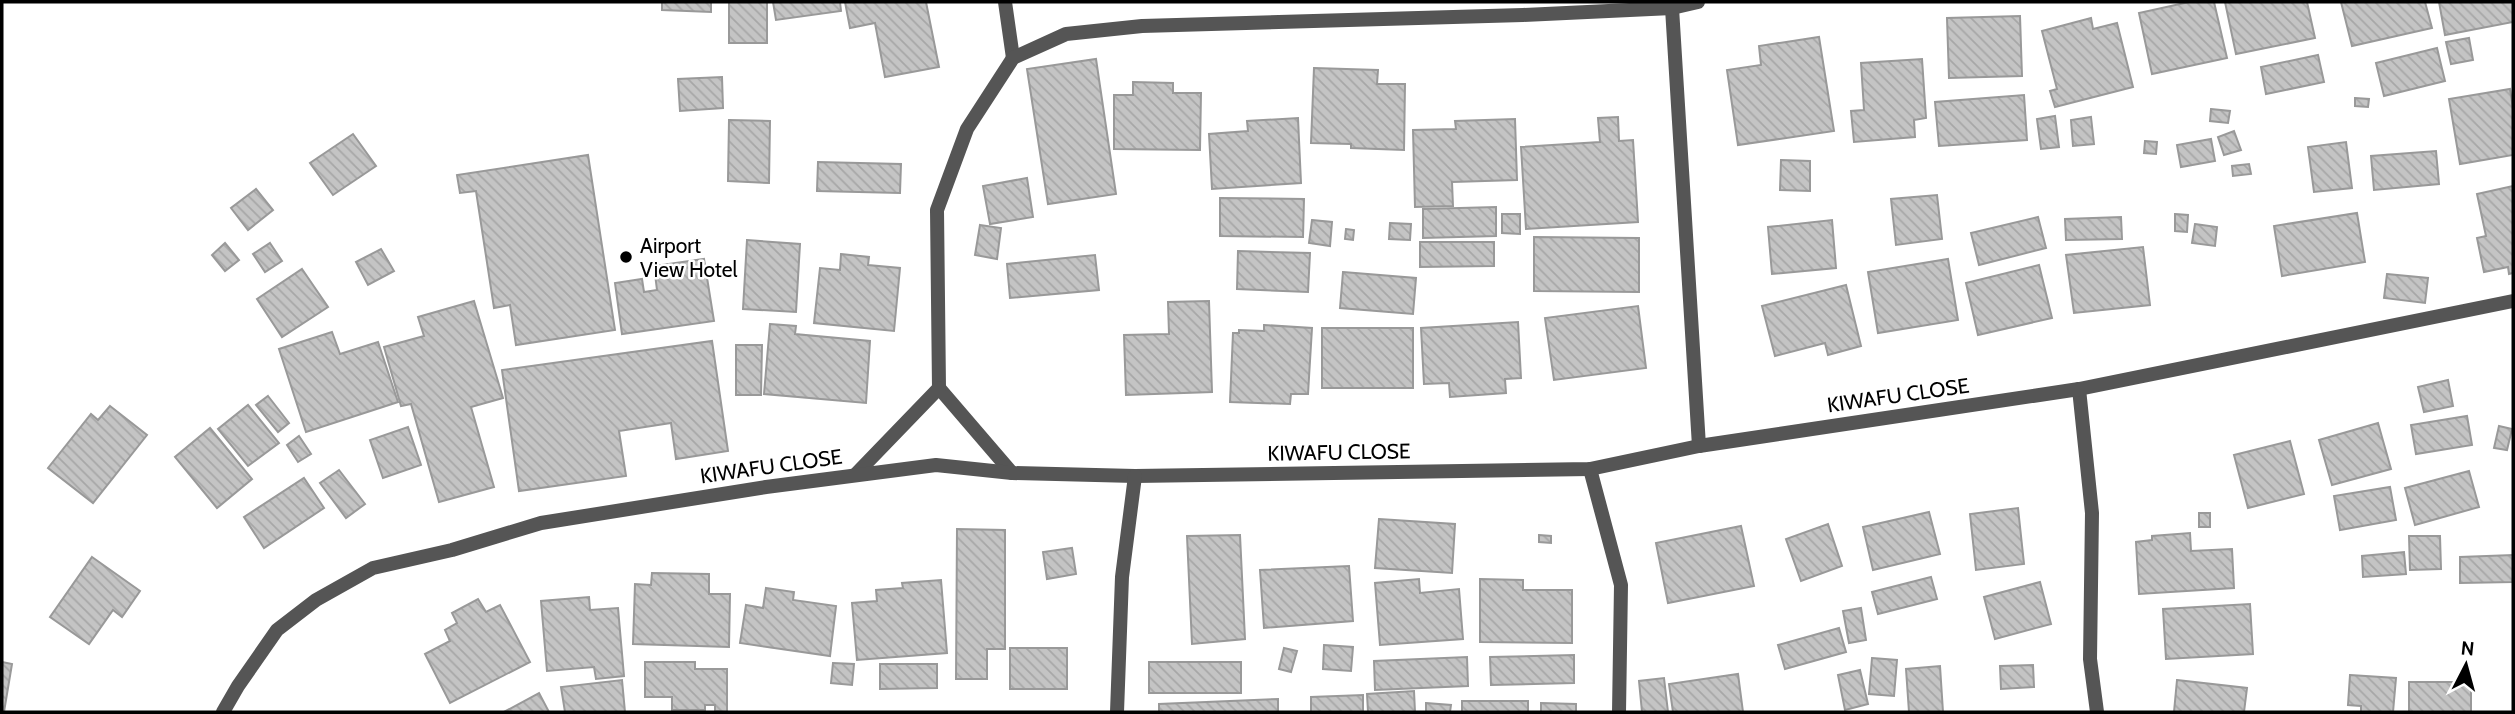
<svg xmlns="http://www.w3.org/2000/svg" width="2515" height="714" font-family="Cabin,sans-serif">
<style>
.building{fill:url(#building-back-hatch);stroke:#999;stroke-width:2}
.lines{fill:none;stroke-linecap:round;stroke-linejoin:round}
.street{stroke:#555;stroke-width:14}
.poi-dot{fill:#000;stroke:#fff;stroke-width:2.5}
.labels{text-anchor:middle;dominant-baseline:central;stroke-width:5;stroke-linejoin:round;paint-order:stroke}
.poi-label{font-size:21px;fill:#000;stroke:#fff;text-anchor:start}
.street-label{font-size:21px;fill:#000;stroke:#fff}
</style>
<defs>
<pattern id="building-back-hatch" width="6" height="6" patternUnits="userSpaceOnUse" patternTransform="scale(1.75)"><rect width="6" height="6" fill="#c4c4c4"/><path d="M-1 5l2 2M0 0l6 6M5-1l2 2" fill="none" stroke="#a7a7a7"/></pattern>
</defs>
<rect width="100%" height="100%" fill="#fff"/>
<!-- building -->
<g class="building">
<path d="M662,2H711V12L662,10Z"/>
<rect x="729" y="2" width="38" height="41"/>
<path d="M773,2H840L841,11L776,20Z"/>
<path d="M845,2H926L939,67L885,77L875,23L850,28Z"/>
<path d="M2189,2H2214L2227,58L2152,74L2139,13Z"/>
<path d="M2225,2H2307L2315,38L2236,54Z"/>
<path d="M2341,2H2425L2432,28L2352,46Z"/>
<path d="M2439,2H2513V22L2445,35Z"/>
<path d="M2020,16L2022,76L1949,78L1947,18Z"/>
<path d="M2091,18L2093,29L2117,23L2133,87L2055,107L2050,91L2057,89L2042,31Z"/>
<path d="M1819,37L1834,131L1738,145L1727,70L1761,65L1759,46Z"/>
<path d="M2469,38L2473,60L2451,64L2446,42Z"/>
<path d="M2437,48L2445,81L2384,96L2376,63Z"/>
<path d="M2318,55L2324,82L2266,94L2261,67Z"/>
<path d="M1096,59L1116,194L1048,204L1027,69Z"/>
<path d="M1922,59L1926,118L1914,120L1915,137L1854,142L1851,111L1864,110L1861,63Z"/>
<path d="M1314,68L1378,70L1377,84H1405L1404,150L1351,148V144L1311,143Z"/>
<path d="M722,77L723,108L680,111L678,79Z"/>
<path d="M1133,82L1173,83V93H1201L1200,150L1114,149V95H1133Z"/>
<path d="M2510,89L2513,108V155L2460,164L2449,99Z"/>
<path d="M2024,95L2027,140L1939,146L1935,102Z"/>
<path d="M2355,98L2369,99L2368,107L2355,106Z"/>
<path d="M2211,109L2230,111L2228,123L2210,121Z"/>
<path d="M2055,116L2059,147L2041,149L2037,119Z"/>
<path d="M1618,117L1619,141L1633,140L1638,222L1526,229L1521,147L1600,142L1598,118Z"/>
<path d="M2091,117L2094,144L2073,146L2071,120Z"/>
<path d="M1298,118L1301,183L1212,189L1209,134L1248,131L1247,121Z"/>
<path d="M1515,119L1517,180L1452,182L1453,206L1415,207L1413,130L1456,129L1455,121Z"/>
<path d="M729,120L770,121L769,183L728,181Z"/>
<path d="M2234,131L2241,150L2224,155L2218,137Z"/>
<path d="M353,134L376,166L333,195L310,163Z"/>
<path d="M2211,139L2215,161L2181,167L2177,145Z"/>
<path d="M2145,141L2157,142L2156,154L2144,153Z"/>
<path d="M2346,142L2352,188L2314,192L2308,147Z"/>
<path d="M2436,151L2439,184L2374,190L2371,156Z"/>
<path d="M588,155L615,330L516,345L510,305L494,308L476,191L460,193L457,175Z"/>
<path d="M1781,160L1810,161V191L1780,190Z"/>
<path d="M818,162L901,164L900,193L817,191Z"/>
<path d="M2249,164L2251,174L2233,176L2232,166Z"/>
<path d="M1027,178L1033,217L990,224L983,186Z"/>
<path d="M2513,186V273L2509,274L2508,267L2484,272L2477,238L2486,236L2477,194Z"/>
<path d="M256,189L273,210L248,230L231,208Z"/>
<path d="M1937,195L1942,239L1896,245L1891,199Z"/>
<path d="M1220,198L1304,199L1303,237L1220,236Z"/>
<path d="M1496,207V236L1423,238V209Z"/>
<path d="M2357,213L2365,262L2282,276L2274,226Z"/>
<path d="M1502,214H1520V234L1502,233Z"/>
<path d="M2175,214L2188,215L2187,232L2175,231Z"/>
<path d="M2038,217L2046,248L1979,265L1971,233Z"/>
<path d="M2121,217L2122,239L2066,240L2065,219Z"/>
<path d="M1312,220L1332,222L1330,246L1309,243Z"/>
<path d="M1832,220L1836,268L1772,274L1768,227Z"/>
<path d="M1390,223L1411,224L1410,240L1389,239Z"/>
<path d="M2195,224L2217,227L2215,246L2192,243Z"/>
<path d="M980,225L1001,228L997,259L975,255Z"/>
<path d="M1346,229L1354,230L1353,240L1345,239Z"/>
<path d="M1534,237L1639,238V292L1534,291Z"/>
<path d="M747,240L800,244L796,312L743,309Z"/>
<path d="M1420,242H1494V266L1420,267Z"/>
<path d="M225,243L239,260L225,271L212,255Z"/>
<path d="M270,243L282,261L265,272L253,254Z"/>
<path d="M2143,247L2150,305L2074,313L2066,255Z"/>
<path d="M381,249L394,271L368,285L356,262Z"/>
<path d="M1238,251L1310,253L1308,292L1237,289Z"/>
<path d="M841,254L869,257L868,265L900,268L894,331L814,323L820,268L840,270Z"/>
<path d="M1095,255L1099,290L1010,298L1007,264Z"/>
<path d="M704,259L714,321L622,334L615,283L642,279L644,292L657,290L654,266Z"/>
<path d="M1948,259L1958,320L1878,333L1868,272Z"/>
<path d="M2039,265L2052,318L1978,335L1966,283Z"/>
<path d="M302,269L328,307L282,337L257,299Z"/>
<path d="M1343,272L1416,278L1413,314L1340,308Z"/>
<path d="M2387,274L2428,278L2425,303L2384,298Z"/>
<path d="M1846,285L1861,346L1828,355L1825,343L1775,356L1762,306Z"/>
<path d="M474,301L503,398L471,407L494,487L439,502L411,404L401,406L384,347L424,336L418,317Z"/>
<path d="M1209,301L1212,392L1126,395L1124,335L1169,334L1168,302Z"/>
<path d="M1638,306L1646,368L1554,380L1545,318Z"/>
<path d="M1518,322L1521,378L1505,379L1506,393L1450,397L1449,383L1424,384L1421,328Z"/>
<path d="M770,324L796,326L795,334L870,341L866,403L764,394Z"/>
<path d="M1264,325L1312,328L1308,394H1291L1290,404L1230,402L1233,333H1239V330L1264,331Z"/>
<rect x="1322" y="328" width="91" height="60"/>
<path d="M332,332L340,354L378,342L398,402L306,432L279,349Z"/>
<path d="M712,341L728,451L676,459L671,423L619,431L626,476L519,491L502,370Z"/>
<path d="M736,345H762L761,395H736Z"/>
<path d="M2448,380L2453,406L2424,412L2418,387Z"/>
<path d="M268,396L289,423L278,432L256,405Z"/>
<path d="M248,405L279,443L248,466L218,429Z"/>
<path d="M110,406L147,435L93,503L48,468L91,414L98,420Z"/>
<path d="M2467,416L2472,445L2416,454L2411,425Z"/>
<path d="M2378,423L2391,469L2332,485L2319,440Z"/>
<path d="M2499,426L2512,429L2507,450L2494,448Z"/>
<path d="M408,427L421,465L383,478L370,440Z"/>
<path d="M210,428L252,479L217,508L175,457Z"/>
<path d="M299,436L311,454L298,462L287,445Z"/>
<path d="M2290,441L2304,494L2248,508L2234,455Z"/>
<path d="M339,470L365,504L346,518L320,483Z"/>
<path d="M2469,471L2479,507L2415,525L2405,488Z"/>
<path d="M304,478L324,508L264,548L244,517Z"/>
<path d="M2390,487L2396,520L2340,530L2334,496Z"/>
<path d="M2018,508L2024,564L1976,570L1970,514Z"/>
<path d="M1929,512L1940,554L1873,570L1863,527Z"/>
<rect x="2199" y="513" width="11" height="14"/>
<path d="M1379,519L1455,524L1452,573L1375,568Z"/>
<path d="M1828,524L1842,566L1801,581L1786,539Z"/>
<path d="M1741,526L1754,586L1668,603L1656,543Z"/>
<path d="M957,529L1005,530V649H987V679H956Z"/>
<path d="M2190,533L2191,551L2232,549L2234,588L2139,594L2136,542L2152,540V536Z"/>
<path d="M1240,535L1245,639L1192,644L1187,536Z"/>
<path d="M1539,535L1551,536V543L1539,542Z"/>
<path d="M2409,536H2440L2441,569L2410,570Z"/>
<path d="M1072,548L1076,574L1047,579L1043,552Z"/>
<path d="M2404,552L2406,574L2363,577L2362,556Z"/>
<path d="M2513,555V582L2460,583V557Z"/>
<path d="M92,557L140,591L122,617L113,610L89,644L50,617Z"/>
<path d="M1349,566L1353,621L1264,628L1260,570Z"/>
<path d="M652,573L709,574V594H730L729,647L633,644L635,584L651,585Z"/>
<path d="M1931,577L1937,599L1878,614L1872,592Z"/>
<path d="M1419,579L1420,593L1459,589L1463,639L1380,645L1375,583Z"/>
<path d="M1480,579L1523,580V590H1572V643L1480,642Z"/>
<path d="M941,580L947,653L857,660L852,603L877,601L876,590L903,588L902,583Z"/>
<path d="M2040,582L2051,624L1995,639L1984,597Z"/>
<path d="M766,588L794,592L793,600L836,606L830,656L740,643L746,605L763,608Z"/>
<path d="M589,597L590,610L618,608L624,676L596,679L594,667L547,671L541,601Z"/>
<path d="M478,599L486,612L500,605L530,662L450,703L425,654L450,641L445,630L457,623L452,613Z"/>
<path d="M2250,604L2253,654L2166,659L2163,609Z"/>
<path d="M1861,608L1866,640L1849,643L1843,611Z"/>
<path d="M1839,628L1846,652L1785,669L1778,645Z"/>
<path d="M1324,645L1353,647L1351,671L1323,669Z"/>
<rect x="1010" y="648" width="57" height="41"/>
<path d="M1284,648L1297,651L1291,672L1279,669Z"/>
<path d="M1574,655V683L1491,685L1490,657Z"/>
<path d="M1467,657L1468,686L1375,690L1374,661Z"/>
<path d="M1872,658L1897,660L1894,696L1869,694Z"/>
<path d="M2,662L12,664L4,712H2Z"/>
<path d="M645,662H695V669H727V712L715,711V705H705V710H672V697H645Z"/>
<rect x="1149" y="662" width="92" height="31"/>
<path d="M833,663L854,664L852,685L831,683Z"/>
<path d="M880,664H937V688L880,689Z"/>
<path d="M2033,665L2034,687L2001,689L2000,666Z"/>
<path d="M1940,666L1943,712H1909L1906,669Z"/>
<path d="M1860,670L1868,704L1845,710L1838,675Z"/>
<path d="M1738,674L1743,712H1673L1669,684Z"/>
<path d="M2350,675L2396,678L2393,712H2361V706L2348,705Z"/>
<path d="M1664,678L1668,712H1642L1639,681Z"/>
<path d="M622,680L625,712H565L561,687Z"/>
<path d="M2177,680L2247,688L2244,712H2174Z"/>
<rect x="2409" y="682" width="62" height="30"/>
<path d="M1414,691L1415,712H1368L1367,694Z"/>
<path d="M539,693L549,712H504Z"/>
<path d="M1363,695V712H1311V697Z"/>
<path d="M1278,699V712H1159V704Z"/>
<rect x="1462" y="701" width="66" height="11"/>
<path d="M1426,703L1451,705L1450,712H1426Z"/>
<path d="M1541,703L1576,704V712H1541Z"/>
</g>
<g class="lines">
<!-- street -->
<g class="street">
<path d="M1005,2L1013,58"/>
<path d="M1672,8L1699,446"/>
<path d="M2079,389L2092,513L2090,659L2097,712"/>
<path d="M1590,469L1621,585L1619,712"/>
<path d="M1012,473L939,388L937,210L967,129L1013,58L1066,34L1142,26L1523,15L1672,8L1698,2"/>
<path d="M855,475L939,388"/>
<path d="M223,712L238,686L277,630L316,600L373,568L452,550L541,523L766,487L936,465L1012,473L1135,476L1590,469L1699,446L2079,389L2513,301"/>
<path d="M1117,712L1122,577L1135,476"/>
</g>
</g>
<!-- markers -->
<circle class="poi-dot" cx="626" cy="257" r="7"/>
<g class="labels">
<!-- poi labels -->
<g class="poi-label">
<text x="640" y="245">Airport<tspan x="640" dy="24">View Hotel</tspan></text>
</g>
<!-- street labels -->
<g class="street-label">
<text transform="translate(1898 395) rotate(-8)">KIWAFU CLOSE</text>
<text transform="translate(1339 452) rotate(-1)">KIWAFU CLOSE</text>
<text transform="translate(771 466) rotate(-8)">KIWAFU CLOSE</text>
</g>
</g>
<!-- border -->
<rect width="2515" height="714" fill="none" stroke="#000000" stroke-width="7"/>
<!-- north arrow -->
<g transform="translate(2466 665) rotate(6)" stroke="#ffffff" stroke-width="5" paint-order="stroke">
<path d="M0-5L12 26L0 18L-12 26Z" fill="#000000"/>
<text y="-10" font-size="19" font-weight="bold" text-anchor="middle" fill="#000000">N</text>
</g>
</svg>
